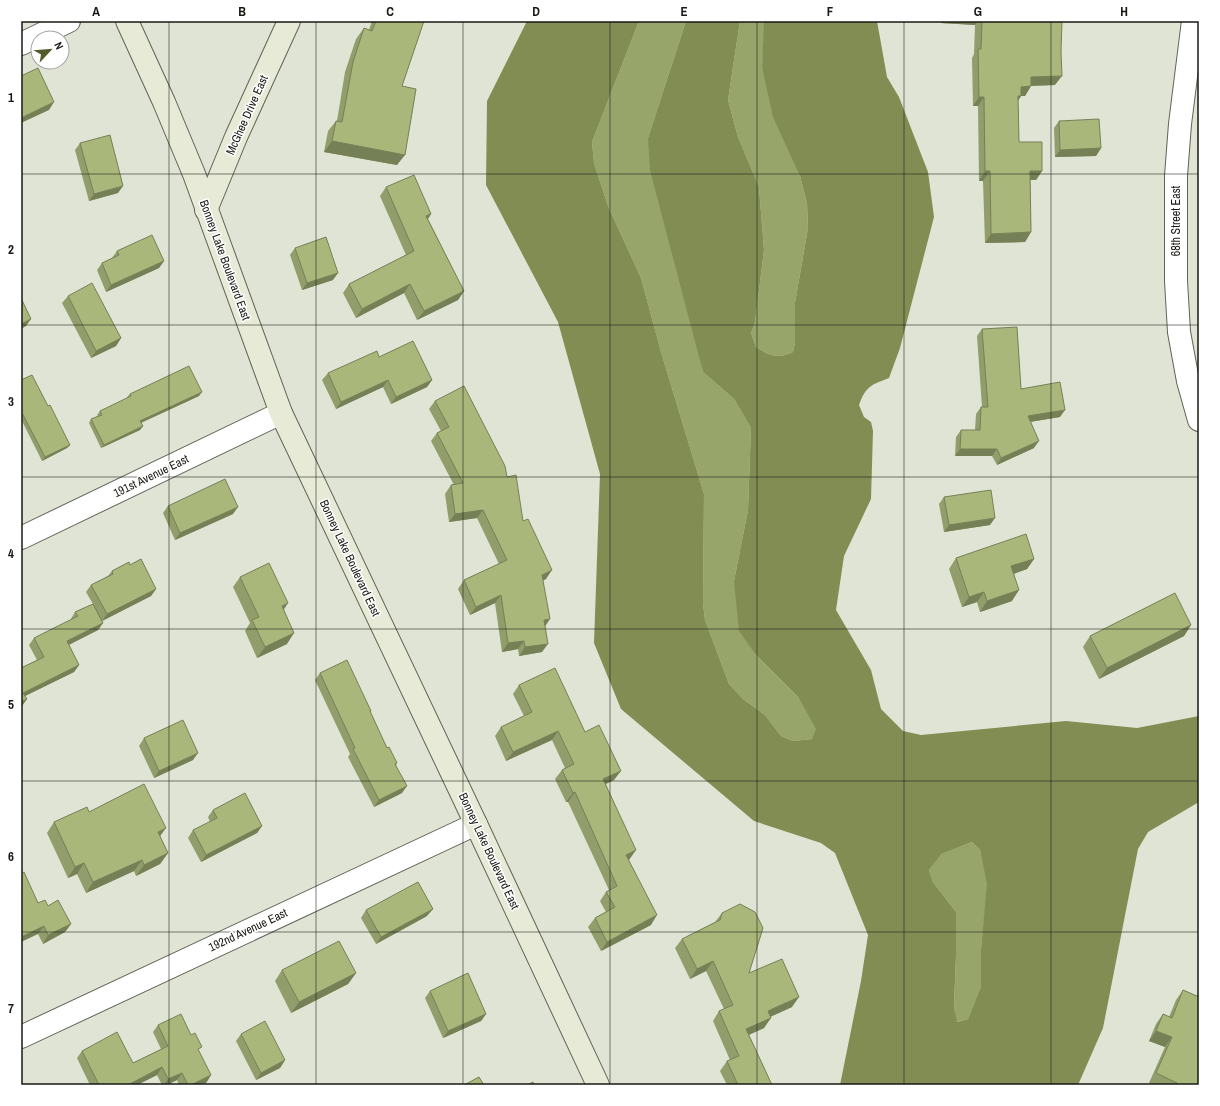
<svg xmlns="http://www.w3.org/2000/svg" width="1220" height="1106" font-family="'Archivo Narrow',sans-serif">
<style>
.forest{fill:#97a46a}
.water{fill:#818d53;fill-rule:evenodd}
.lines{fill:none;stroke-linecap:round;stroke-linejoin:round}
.street-casing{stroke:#606356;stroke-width:24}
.secondary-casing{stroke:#606356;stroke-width:24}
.street{stroke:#fff;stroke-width:22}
.secondary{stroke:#e6ead6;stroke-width:22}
.wall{fill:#919d6a}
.shaded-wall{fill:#768056}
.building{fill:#a9b77b;stroke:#768056}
.grid{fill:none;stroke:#181914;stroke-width:1;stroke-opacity:0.55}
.labels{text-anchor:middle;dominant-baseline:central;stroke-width:3;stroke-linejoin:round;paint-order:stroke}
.street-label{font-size:12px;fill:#181914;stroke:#fff}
.neatline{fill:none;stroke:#181914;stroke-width:1.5}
.grid-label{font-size:13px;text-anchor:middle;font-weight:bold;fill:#181914}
</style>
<rect width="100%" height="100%" fill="#e0e4d5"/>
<!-- forest -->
<g class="forest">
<path d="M639,21H686L648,138L703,372L734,399L751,428L748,510L734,581L756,655L798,697L817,729L812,739L793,741L781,736L765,715L743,699L729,684L705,620L703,603L704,494L661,352L641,278L608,206L594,163L592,142Z"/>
<path d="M740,21H765L762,67L800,176L807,203L808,228L795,303V343L793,352C777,359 770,356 756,347L751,333L755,322L764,250L759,187L738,137L728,100Z"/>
<path d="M972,842L980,850L988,884L981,949V986L968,1019L956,1022L954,1007L956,955V912L933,882L929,870L940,854Z"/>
</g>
<!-- water -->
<path class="water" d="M527,21H639L592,142L594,163L608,206L641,278L661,352L704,494L703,603L705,620L729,684L743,699L765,715L781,736L793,741L812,739L816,729L798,697L756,655L739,631L734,581L748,510L751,428L734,399L703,372L650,170L648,138L686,21H740L728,100L738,137L759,187L764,250L755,322L751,333L756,347C770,356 777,359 793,352L795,343V303L808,228L807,203L800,176L773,117L762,67L764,22L765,21H877L887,77L899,97L928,172L934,217L900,348L889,378C871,385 866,386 859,405L864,417L871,422L873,431L871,499L844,556L836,610L871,670L881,709L903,731L921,735L1066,721L1137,728L1199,716V802L1148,832L1138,849L1103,1028L1078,1085H840L861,981L868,935L835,853L821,843L754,821L621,709L594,643L600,474L558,322L486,185L487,101ZM972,842L980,850L987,884L981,949V986L968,1019L957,1022L954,1007L956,955V912L933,882L929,870L941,854Z"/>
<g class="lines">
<!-- street casing -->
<g class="street-casing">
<g id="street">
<path d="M1193,21L1180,124L1176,176V281L1179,332L1188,381L1199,420"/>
<path d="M21,44L69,21"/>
<path d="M21,538L281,413"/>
<path d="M21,1037L476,824"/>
</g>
</g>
<!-- secondary casing -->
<g class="secondary-casing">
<g id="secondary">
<path d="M127,21L164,102L194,174L281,413L476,824L598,1085"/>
<path d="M206,210L236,137L289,21"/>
</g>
</g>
<!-- street -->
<use href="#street" class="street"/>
<!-- secondary -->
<use href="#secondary" class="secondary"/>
</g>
<!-- wall -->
<g class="wall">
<path d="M372,21H424L402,86L397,165L324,152L328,131L336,121H337L345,72L356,39L364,28L369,30Z"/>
<path d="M941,21H1062L1055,85L1031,86L1025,96H1021L1018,101L1019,142L1042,171L1036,180H1030L1031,232L1025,242L985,243L983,181H979L978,106H973L972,58L974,54L975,25L941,23Z"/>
<path d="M1059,121L1101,148L1096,156L1055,157L1054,128Z"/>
<path d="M80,143L118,193L89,201L75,150Z"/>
<path d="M386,187L431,214L428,219L464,291L458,300L417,320L404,293L356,318L343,293L349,284L406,255L380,196Z"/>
<path d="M295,248L333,280L302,290L290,255Z"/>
<path d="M117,251L164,261L159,268L106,292L97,270L102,263L112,258Z"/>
<path d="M68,296L121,338L116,346L91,358L62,303Z"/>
<path d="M982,329L1021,389L1060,417L1030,422L1034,448L997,465L992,456H955L956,437L961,430H975L976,414L981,407H982L977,336Z"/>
<path d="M379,357L432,380L427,387L391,404L383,387L336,409L322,380L328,373Z"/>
<path d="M21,380L48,406L70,445L67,448L42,461L21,419Z"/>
<path d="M130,394L199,396L141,423L143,426L140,430L101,448L89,423L91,419L98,416L97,415L100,411L128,398L127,397Z"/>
<path d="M435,401L507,477L523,521L546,579L543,580L545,626L542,652L519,656L518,649L502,652L495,603L470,615L458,589L464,580L499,564L477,518L449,522L445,494L451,485H454L431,441L437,433L441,431L429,409Z"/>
<path d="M944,497L990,525L944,532L939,504Z"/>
<path d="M168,506L233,514L175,540L163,513Z"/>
<path d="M956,558L1034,559L1027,569L1014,574L1012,601L980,612L977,602L962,607L949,569Z"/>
<path d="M141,559L156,589L151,596L102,621L94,606L103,623L98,630L69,645L79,665L74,672L25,696L27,699L21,707V668L37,660L29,645L34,638L71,620V619L75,612L93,604L86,592L91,585L108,576L112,571L129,562L130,565Z"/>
<path d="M240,577L284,609L287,644L257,658L245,631L250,623L233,587Z"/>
<path d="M1191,625L1184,636L1099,679L1083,647L1090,636Z"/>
<path d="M320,673L371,711L370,712L387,748L397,763L396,765L402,793L374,807L348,757L350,754L315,680Z"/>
<path d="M519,685L585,732L614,780L606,784L629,860H628L651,925L601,951L588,927L595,918L606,912L600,901L606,892L609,890L568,802H566L555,779L562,770L565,768L552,740L506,761L495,736L501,727L524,716L513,694Z"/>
<path d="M144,738L193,760L154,778L139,746Z"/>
<path d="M213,810L262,826L257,833L201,862L188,838L193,830L210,822L208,817Z"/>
<path d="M89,812L160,837L168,853L160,864L136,876L134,871L86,893L77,874L68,878L47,833L54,822Z"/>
<path d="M38,903L48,906L71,924L65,932L43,944L38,934Z"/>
<path d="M366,910L427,916L376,944L361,918Z"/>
<path d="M722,913L749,973L792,1007L770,1017L764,1028L749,1035L772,1085H727L720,1071L727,1061L730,1060L713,1021L719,1011L724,1009L706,971L690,979L675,948L682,939L715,922Z"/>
<path d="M282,970L356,973L348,984L291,1013L275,981Z"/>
<path d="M1183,990L1197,996L1199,991V1062L1198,1066L1199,1085H1153L1149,1083L1165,1047L1149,1041L1156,1024L1163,1014L1169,1017L1176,1000Z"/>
<path d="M430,991L486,1014L481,1021L443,1038L425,998Z"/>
<path d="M158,1025L199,1052L211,1075L206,1083L201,1085H179L177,1080L167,1085H162L157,1075L137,1085H90L77,1058L82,1051L133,1063L161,1049L153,1032Z"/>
<path d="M241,1034L285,1060L280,1068L256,1080L236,1041Z"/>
</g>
<!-- shaded-wall -->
<g class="shaded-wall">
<path d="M942,21H978L975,25L941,23Z"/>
<path d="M1062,76L1055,85L1024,86L1031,77Z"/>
<path d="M1031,86L1025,96H1014L1021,87Z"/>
<path d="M1018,96H1021L1015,105Z"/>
<path d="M979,97H984L978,106H973Z"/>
<path d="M54,102L49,110L21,123V118Z"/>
<path d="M332,141L405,155L397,165L324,152Z"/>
<path d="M1101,148L1096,156L1055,157L1060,150Z"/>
<path d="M985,171H990L983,181H979Z"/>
<path d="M1030,171H1042L1036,180H1023Z"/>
<path d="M123,186L118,193L89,201L94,194Z"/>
<path d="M431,214L425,223L426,216Z"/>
<path d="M1031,232L1025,242L985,243L991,234Z"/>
<path d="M164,261L159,268L106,292L111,285Z"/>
<path d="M338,273L333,280L302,290L307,283Z"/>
<path d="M410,284L404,293L356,318L362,309Z"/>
<path d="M464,291L458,300L417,320L424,311Z"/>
<path d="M31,319L26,326L21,329V324Z"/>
<path d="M121,338L116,346L91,358L96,351Z"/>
<path d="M388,380L383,387L336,409L341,402Z"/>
<path d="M432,380L427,387L391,404L396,397Z"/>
<path d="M202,392L199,396L138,424L140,421Z"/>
<path d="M1065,410L1060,417L1023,423L1028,416Z"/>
<path d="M143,426L140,430L101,448L104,445Z"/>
<path d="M1039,441L1034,448L997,465L1001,458Z"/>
<path d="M70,445L67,448L42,461L45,457Z"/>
<path d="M960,449H997L992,456H955Z"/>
<path d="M238,507L233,514L175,540L180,533Z"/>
<path d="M483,510L477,518L449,522L455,514Z"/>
<path d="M995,518L990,525L944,532L949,525Z"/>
<path d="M1034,559L1027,569L1004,577L1011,566Z"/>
<path d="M552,570L546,579L537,584L542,575Z"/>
<path d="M156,589L151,596L102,621L107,614Z"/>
<path d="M1019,590L1012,601L980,612L987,601Z"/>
<path d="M984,592L977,602L962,607L969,597Z"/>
<path d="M501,595L495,603L470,615L476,607Z"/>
<path d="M288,603L281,614L282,606Z"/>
<path d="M550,619L544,628V620Z"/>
<path d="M103,623L98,630L62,648L67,641Z"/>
<path d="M1191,625L1184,636L1099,679L1107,668Z"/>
<path d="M294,633L287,644L257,658L265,647Z"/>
<path d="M524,641L518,649L502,652L508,643Z"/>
<path d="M548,644L542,652L519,656L525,647Z"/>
<path d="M79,665L74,672L21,698L23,693Z"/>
<path d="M27,699L22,706L21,707V702Z"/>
<path d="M558,731L552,740L506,761L513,752Z"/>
<path d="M198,753L193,760L154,778L159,771Z"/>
<path d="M621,771L614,780L597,788L603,779Z"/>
<path d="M407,786L402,793L374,807L379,800Z"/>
<path d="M575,792L568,802H566L573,793Z"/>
<path d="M262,826L257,833L201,862L206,855Z"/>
<path d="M166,828L158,839V832Z"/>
<path d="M636,850L629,860L619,864L626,855Z"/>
<path d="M168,853L160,864L136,876L144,865Z"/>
<path d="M142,860L134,871L86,893L93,882Z"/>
<path d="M84,863L77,874L68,878L75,867Z"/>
<path d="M433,909L427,916L376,944L381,937Z"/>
<path d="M657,915L651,925L601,951L607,942Z"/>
<path d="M71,924L65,932L43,944L48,935Z"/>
<path d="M44,926L38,934L21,942V937Z"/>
<path d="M713,961L706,971L690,979L697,969Z"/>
<path d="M356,973L348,984L291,1013L299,1002Z"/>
<path d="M799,997L792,1007L761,1021L768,1011Z"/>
<path d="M486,1014L481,1021L443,1038L448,1031Z"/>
<path d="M771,1018L764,1028L739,1039L746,1029Z"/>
<path d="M1156,1031L1172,1037L1165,1047L1149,1041Z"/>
<path d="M285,1060L280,1068L256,1080L261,1073Z"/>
<path d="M162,1067L157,1075L137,1085H128Z"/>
<path d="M182,1073L177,1080L167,1085H164L168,1079Z"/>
<path d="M211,1075L206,1083L201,1085H191Z"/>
</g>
<!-- building -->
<g class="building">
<path d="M376,21H424L402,86L416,89L405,155L332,141L336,121L342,122L353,62L364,28L372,31Z"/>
<path d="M982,21H1062L1061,52L1062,76L1031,77V86L1021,87V96H1018L1019,142H1042V171H1030L1031,232L991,234L990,171H985L984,97H979L978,49H981Z"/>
<path d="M38,68L54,102L21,118V76Z"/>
<path d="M1099,119L1101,148L1060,150L1059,121Z"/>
<path d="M110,135L123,186L94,194L80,143Z"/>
<path d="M414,175L431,214L426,216L464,291L424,311L410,284L362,309L349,284L414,251L386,187Z"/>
<path d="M152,235L164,261L111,285L102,263L119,255L117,251Z"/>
<path d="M326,237L338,273L307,283L295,248Z"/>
<path d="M92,283L121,338L96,351L68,296Z"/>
<path d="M21,298L31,319L21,324Z"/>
<path d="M1017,327L1021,389L1060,382L1065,410L1028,416L1039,441L1001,458L997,449H960L961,430H980L981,407H988L982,329Z"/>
<path d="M413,341L432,380L396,397L388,380L341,402L328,373L377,351L379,357Z"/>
<path d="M189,366L202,392L140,421L143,426L104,445L91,419L102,415L100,411L131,396L130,394Z"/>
<path d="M32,375L48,406L50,405L70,445L45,457L22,413H21V380Z"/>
<path d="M464,386L505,466L507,477L516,475L523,521L528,519L552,570L542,575L550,619L544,620L548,644L525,647L524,641L508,643L501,595L476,607L464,580L507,560L483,510L455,514L451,485L463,483L437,433L449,427L435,401Z"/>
<path d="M225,479L238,507L180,533L168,506Z"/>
<path d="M991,490L995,518L949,525L944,497Z"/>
<path d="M1026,534L1034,559L1011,566L1019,590L987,601L984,592L969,597L956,558Z"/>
<path d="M141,559L156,589L107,614L91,585L113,574L112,571L129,562L130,565Z"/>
<path d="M269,563L288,603L282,606L294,633L265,647L252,620L259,617L240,577Z"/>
<path d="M1175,593L1191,625L1107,668L1090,636Z"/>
<path d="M93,604L103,623L67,641L79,665L23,693L27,699L21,702V668L44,657L34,638L78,616L75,612Z"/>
<path d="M347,660L371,711H370L387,748L389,747L397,763L395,764L407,786L379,800L353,749L355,748L320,673Z"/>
<path d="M555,668L585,732L599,725L621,771L603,779L636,850L626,855L657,915L607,942L595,918L615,907L606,892L617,886L575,792L573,793L562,770L574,764L558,731L513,752L501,727L532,712L519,685Z"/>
<path d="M183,720L198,753L159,771L144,738Z"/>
<path d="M144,784L166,828L158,832L168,853L144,865L142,860L93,882L84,863L75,867L54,822L87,807L89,812Z"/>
<path d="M245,793L262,826L206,855L193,830L217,818L213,810Z"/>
<path d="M24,872L38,903L45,900L48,906L58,900L71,924L48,935L44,926L21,937V874Z"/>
<path d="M418,882L433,909L381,937L366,910Z"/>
<path d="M740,904L755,912L763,928L749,973L782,959L799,997L768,1011L771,1018L746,1029L772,1085H738L727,1061L739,1056L719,1011L733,1005L713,961L697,969L682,939L720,920L722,913Z"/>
<path d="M339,941L356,973L299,1002L282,970Z"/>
<path d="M468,973L486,1014L448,1031L430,991Z"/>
<path d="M1183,990L1199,997V1062L1198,1066L1199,1067V1085H1176L1177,1083L1156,1073L1172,1037L1156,1031L1163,1014L1172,1018Z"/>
<path d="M181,1014L191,1035L195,1033L202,1047L198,1049L211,1075L191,1085H188L182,1073L168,1079L162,1067L128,1085H99L82,1051L117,1032L133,1063L168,1046L158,1025Z"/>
<path d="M265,1021L285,1060L261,1073L241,1034Z"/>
<path d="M479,1077L484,1085H464Z"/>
<path d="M533,1082L534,1085H527Z"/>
</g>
<!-- grid -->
<path class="grid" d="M169,21V1085M316,21V1085M463,21V1085M610,21V1085M757,21V1085M904,21V1085M1051,21V1085M21,174H1199M21,325H1199M21,477H1199M21,629H1199M21,781H1199M21,932H1199"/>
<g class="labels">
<!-- street labels -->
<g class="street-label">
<text transform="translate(247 115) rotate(-66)">McGhee Drive East</text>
<text transform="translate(1176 221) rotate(-90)">68th Street East</text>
<text transform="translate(225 260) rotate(70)">Bonney Lake Boulevard East</text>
<text transform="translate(151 476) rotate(-26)">191st Avenue East</text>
<text transform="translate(350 558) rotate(65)">Bonney Lake Boulevard East</text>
<text transform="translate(489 851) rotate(65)">Bonney Lake Boulevard East</text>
<text transform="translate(248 930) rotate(-25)">192nd Avenue East</text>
</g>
</g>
<!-- border -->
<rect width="1220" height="1106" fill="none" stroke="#ffffff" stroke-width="44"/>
<!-- north arrow -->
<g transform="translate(50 50) rotate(64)"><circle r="19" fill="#ffffff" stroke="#a3a3a1"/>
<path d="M0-3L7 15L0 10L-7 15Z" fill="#525b2b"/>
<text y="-6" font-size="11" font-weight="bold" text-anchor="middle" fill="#181914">N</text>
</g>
<rect x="22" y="22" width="1176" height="1062" class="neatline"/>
<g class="grid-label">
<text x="96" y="16">A</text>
<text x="242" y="16">B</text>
<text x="390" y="16">C</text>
<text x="536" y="16">D</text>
<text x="684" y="16">E</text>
<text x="830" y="16">F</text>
<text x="978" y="16">G</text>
<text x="1124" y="16">H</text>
<text x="11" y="102">1</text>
<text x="11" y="254">2</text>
<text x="11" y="406">3</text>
<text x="11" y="558">4</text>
<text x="11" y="709">5</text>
<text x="11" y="861">6</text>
<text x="11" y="1013">7</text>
</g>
</svg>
